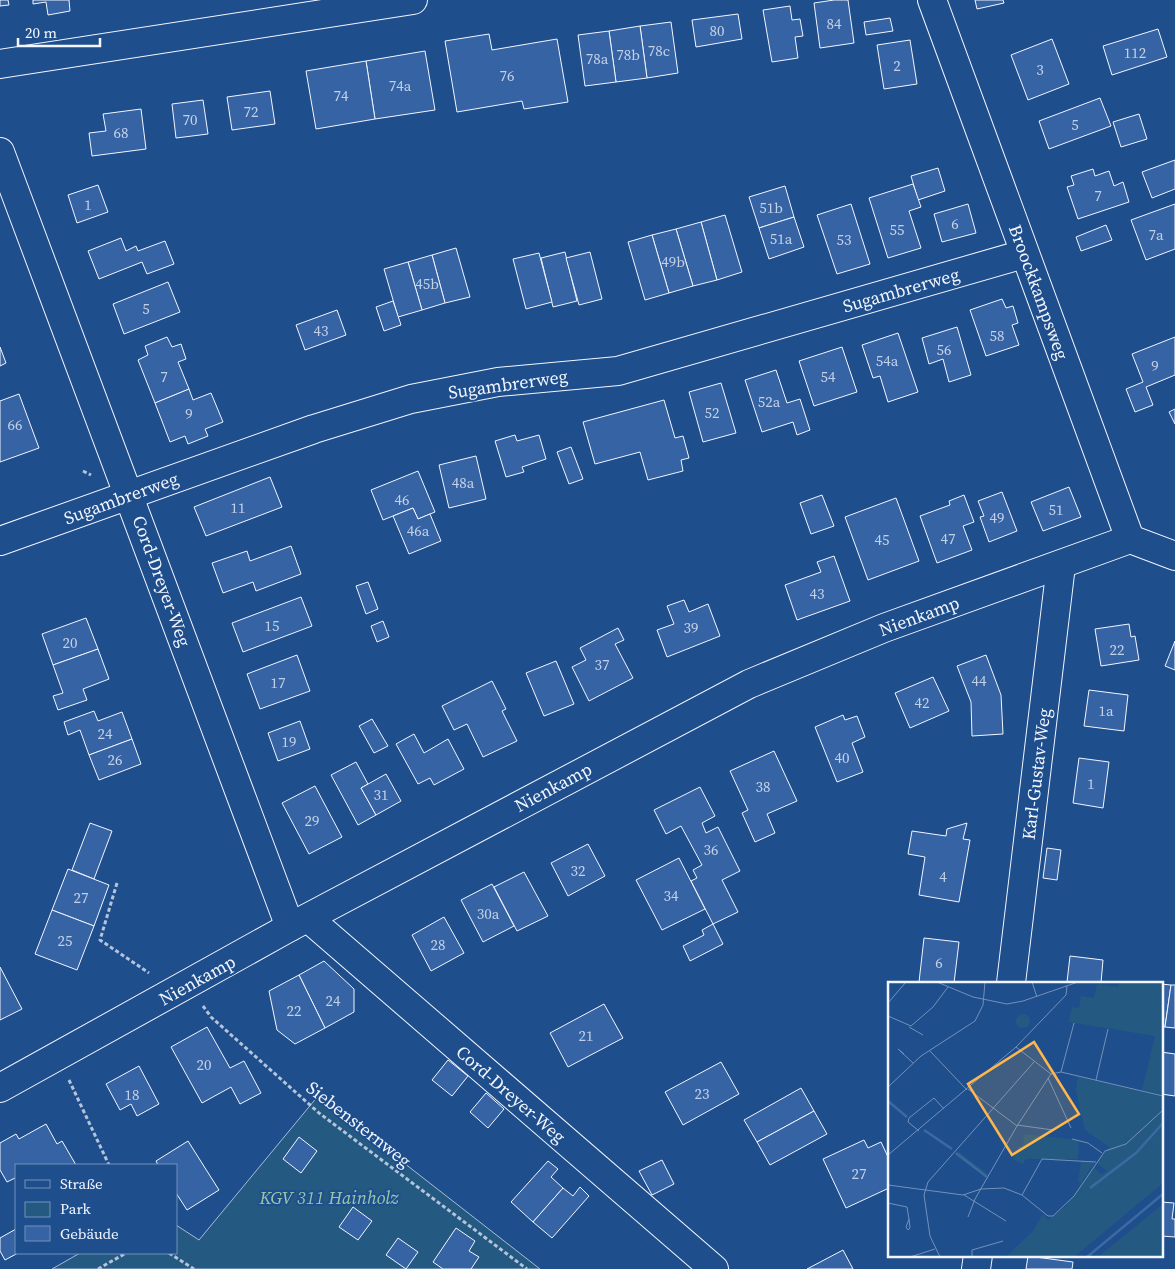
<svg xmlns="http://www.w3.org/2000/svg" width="1175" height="1269" font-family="'Source Serif 4',serif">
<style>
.green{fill:#245a82;stroke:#a8bbd7}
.building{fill:#3563a3;stroke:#f2f6ff}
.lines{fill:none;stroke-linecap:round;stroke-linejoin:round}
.minor-casing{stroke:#f2f6ff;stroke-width:30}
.path{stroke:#b3c4dc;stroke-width:3;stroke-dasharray:4 2.5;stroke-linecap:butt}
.minor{stroke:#1f4e8c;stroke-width:28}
.labels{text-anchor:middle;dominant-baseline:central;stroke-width:4;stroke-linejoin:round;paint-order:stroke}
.number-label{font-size:15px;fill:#c3d1e8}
.street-label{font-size:18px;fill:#f2f6ff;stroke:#1f4e8c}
.park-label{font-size:18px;font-style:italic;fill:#97c8a6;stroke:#1f4e8c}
.inset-river{fill:none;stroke:#3b69a3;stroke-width:2.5}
.inset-road{fill:none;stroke:#7391ba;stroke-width:1}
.view{fill:#ffb74d;fill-opacity:0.15;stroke:#ffb74d;stroke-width:2.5}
.inset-edge{fill:none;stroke:#f2f6ff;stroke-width:2.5}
</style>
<rect width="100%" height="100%" fill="#1f4e8c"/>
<!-- green -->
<path class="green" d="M318,1096L540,1269H52L80,1253H176V1225L199,1240Z"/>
<!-- building -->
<g class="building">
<path d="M0,0H8L9,5L0,6Z"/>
<path d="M33,0H69L70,11L48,15L46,2L33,4Z"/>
<path d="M834,0H848L854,43L820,48L814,3Z"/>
<path d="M975,0H1003L1004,3L977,9Z"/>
<path d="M790,6L792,20L800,19L803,36L795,37L798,58L772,62L763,10Z"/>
<path d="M738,14L742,39L696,47L692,20Z"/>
<path d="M890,18L893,31L866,35L864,22Z"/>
<path d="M671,22L678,73L647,78L640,26Z"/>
<path d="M640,26L647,78L616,82L609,31Z"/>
<path d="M1158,29L1167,57L1112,75L1103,46Z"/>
<path d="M609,31L616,82L585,86L578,35Z"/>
<path d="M489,34L492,50L557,39L568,102L524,109L522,101L457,112L445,41Z"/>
<path d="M1052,39L1069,84L1028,100L1011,55Z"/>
<path d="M910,40L917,84L884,89L877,45Z"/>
<path d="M425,51L435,110L375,119L366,61Z"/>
<path d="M366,61L375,119L316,129L306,71Z"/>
<path d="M270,91L275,124L232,130L227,97Z"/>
<path d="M1100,98L1111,126L1049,149L1039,121Z"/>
<path d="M203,100L208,134L176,138L172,104Z"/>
<path d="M141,109L146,149L92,156L89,133L106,131L103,114Z"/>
<path d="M1139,114L1147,139L1121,147L1113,122Z"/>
<path d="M1175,160V189L1152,198L1142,172Z"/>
<path d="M938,168L945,191L918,200L911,176Z"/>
<path d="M1093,169L1095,176L1109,171L1114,186L1123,182L1129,202L1078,219L1067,187L1074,185L1071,176Z"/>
<path d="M913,184L921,207L909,211L921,248L888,258L869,198Z"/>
<path d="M98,185L108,212L77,223L68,195Z"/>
<path d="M785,186L794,217L759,228L749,197Z"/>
<path d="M851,204L870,264L837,274L817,215Z"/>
<path d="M968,204L976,233L942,242L934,214Z"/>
<path d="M1175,204V249L1146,260L1131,220Z"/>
<path d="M725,215L742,272L717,280L701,222Z"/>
<path d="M794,217L804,247L769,259L759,228Z"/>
<path d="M701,222L717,280L693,286L676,229Z"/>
<path d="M1106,225L1112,240L1081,251L1076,237Z"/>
<path d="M676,229L693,286L669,293L652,235Z"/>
<path d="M652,235L669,293L645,300L628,242Z"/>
<path d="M121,238L126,251L136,246L138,251L165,241L174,264L147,274L142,262L99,279L88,251Z"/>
<path d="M456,248L470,297L445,303L432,255Z"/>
<path d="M565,252L577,301L553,307L541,258Z"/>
<path d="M590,252L602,299L579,305L566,258Z"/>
<path d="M539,253L552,302L526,309L513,259Z"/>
<path d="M432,255L445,303L422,310L408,262Z"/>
<path d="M408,262L422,310L398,317L384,269Z"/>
<path d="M168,282L180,312L124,334L113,304Z"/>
<path d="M1002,299L1006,308L1013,306L1018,323L1012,325L1019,345L986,356L970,310Z"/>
<path d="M393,301L401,325L384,331L376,307Z"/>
<path d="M337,310L346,335L305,350L296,325Z"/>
<path d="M957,327L971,375L949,382L943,359L929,364L922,338Z"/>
<path d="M898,333L918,392L888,402L880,376L873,378L862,345Z"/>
<path d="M167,337L172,347L181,344L186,359L178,362L189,389L155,403L138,360L148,355L145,346Z"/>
<path d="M1175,337V375L1146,387L1153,405L1135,412L1126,389L1143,382L1132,354Z"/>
<path d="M0,347L6,363L0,366Z"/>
<path d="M842,347L857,392L814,406L799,361Z"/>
<path d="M776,370L787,403L800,399L810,430L797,435L793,422L762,432L745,380Z"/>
<path d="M721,383L736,433L703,442L689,392Z"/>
<path d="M189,389L193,400L211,393L223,422L205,429L208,436L188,444L185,436L170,442L155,403Z"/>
<path d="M19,394L39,448L0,462V401Z"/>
<path d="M664,400L675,438L683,436L689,458L681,460L683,471L648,480L640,452L595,464L583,422Z"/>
<path d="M1175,409V424L1169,412Z"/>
<path d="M515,435L517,441L539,435L546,459L522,467L524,472L506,477L495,441Z"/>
<path d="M571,447L583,479L569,484L557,452Z"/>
<path d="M476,456L486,499L449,508L439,465Z"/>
<path d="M418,471L435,512L418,519L413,508L383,520L371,490Z"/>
<path d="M270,477L282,507L206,536L194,507Z"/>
<path d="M1069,487L1081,517L1043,531L1031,502Z"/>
<path d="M1002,492L1017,531L989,542L980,517L984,516L978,501Z"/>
<path d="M822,495L834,526L811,534L800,503Z"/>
<path d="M964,495L974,522L963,526L972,550L937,563L920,516L950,505L949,501Z"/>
<path d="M896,498L919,561L868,580L845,517Z"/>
<path d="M413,508L418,519L430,514L441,541L409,554L393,516Z"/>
<path d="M291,546L301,574L256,591L253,582L223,593L212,563L247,551L250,561Z"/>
<path d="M834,556L850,601L797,620L785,585L821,572L817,562Z"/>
<path d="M368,582L378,609L366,614L356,586Z"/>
<path d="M301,597L312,626L243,652L232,623Z"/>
<path d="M684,600L689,612L708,604L720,636L667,657L657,630L674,624L667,606Z"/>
<path d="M86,618L98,649L53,665L42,634Z"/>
<path d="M383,621L389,637L377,642L371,626Z"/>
<path d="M1129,624L1131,637L1135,636L1139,660L1101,666L1095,629Z"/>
<path d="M618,628L624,640L615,644L633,678L589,701L572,667L586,660L580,648Z"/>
<path d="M1175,641V670L1165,666Z"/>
<path d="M98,649L109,679L83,689L87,700L58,710L53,696L63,693L53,665Z"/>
<path d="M297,655L310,691L260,709L247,674Z"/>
<path d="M986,655L1001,695L1003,734L972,736L971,702L957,666Z"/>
<path d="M556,661L574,704L544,716L526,673Z"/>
<path d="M933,677L949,711L910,728L895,693Z"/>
<path d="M492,681L506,709L502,711L517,741L483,757L467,724L454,730L442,706Z"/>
<path d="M1089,690L1128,695L1124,731L1084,726Z"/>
<path d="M94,711L98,721L122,712L132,739L89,755L80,730L68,735L64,722Z"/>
<path d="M843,715L845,720L857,716L865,737L852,743L863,772L837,782L815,727Z"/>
<path d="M372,719L388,746L374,753L359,726Z"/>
<path d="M300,721L310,749L278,761L268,733Z"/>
<path d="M414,734L424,753L448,739L464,769L434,785L430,778L418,784L396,744Z"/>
<path d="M132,739L141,764L99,780L89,755Z"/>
<path d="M774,751L797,801L767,814L775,833L755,842L742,813L748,810L730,771Z"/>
<path d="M1079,758L1109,762L1103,808L1073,803Z"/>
<path d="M356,762L368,784L361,788L376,815L358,825L331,775Z"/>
<path d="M386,774L401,801L376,815L361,788Z"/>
<path d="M315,786L342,837L309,854L282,803Z"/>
<path d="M700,787L715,816L702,823L706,833L718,827L740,871L722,880L738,912L713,924L691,881L697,878L693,870L702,865L681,826L666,834L654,810Z"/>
<path d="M90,823L112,831L94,879L72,870Z"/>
<path d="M967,823L963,839L970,840L959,902L919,895L925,857L908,854L912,831L946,836L947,829Z"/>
<path d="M588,844L605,876L568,896L551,863Z"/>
<path d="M1047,848L1061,850L1057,880L1043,878Z"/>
<path d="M679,858L705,909L662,930L636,880Z"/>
<path d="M68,869L109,885L94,926L52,910Z"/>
<path d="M524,872L548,916L517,931L494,887Z"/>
<path d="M492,884L514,926L483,942L461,900Z"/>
<path d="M52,910L94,926L77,970L35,954Z"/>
<path d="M444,917L464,953L431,971L412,935Z"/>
<path d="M713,924L723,944L690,961L683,946L704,935L702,930Z"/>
<path d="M924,938L959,942L954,983L919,982Z"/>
<path d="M1070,956L1103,960L1101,983L1067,982Z"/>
<path d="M324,961L354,989V1012L325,1028L299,975Z"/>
<path d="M0,967L22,1009L0,1020Z"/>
<path d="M299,975L325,1028L295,1044L277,1030L269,991Z"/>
<path d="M1161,984L1171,985L1165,1027L1161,1026Z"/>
<path d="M1171,985H1175V1028L1165,1027Z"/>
<path d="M604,1004L623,1038L568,1067L550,1033Z"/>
<path d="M207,1027L230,1068L244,1061L261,1093L240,1104L231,1087L202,1103L171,1047Z"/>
<path d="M1161,1052L1175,1054V1096L1161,1094Z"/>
<path d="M448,1060L468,1076L452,1096L432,1080Z"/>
<path d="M721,1062L739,1094L683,1125L665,1092Z"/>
<path d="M139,1066L159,1104L137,1116L131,1104L120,1110L106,1084Z"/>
<path d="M801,1088L814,1111L757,1142L744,1120Z"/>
<path d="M486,1093L504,1109L488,1128L470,1112Z"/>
<path d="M814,1111L827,1134L770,1165L757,1142Z"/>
<path d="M46,1124L57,1144L62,1141L76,1165H16V1181L15,1178L7,1182L0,1170V1143L16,1134L19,1139Z"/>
<path d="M299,1137L317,1151L301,1173L283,1159Z"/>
<path d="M864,1140L868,1148L881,1142L889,1159V1188L846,1208L823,1159Z"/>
<path d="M188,1141L219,1190L187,1210L176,1193V1165H158L156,1161Z"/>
<path d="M662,1160L674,1184L652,1195L639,1171Z"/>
<path d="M548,1161L558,1169L551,1177L563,1188L533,1222L511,1202Z"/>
<path d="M580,1187L589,1196L552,1238L533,1222L563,1188L573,1196Z"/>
<path d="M1161,1202L1174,1203L1172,1219H1175V1237L1161,1236Z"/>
<path d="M353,1207L372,1221L358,1240L339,1227Z"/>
<path d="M456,1228L475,1241L469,1251L479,1257L471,1269H443L433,1262Z"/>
<path d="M16,1229V1253H18L5,1260L0,1251V1238Z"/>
<path d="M398,1238L418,1252L406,1269L386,1255Z"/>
<path d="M843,1250L853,1269H807Z"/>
<path d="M1028,1256L1073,1262L1072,1269H1026Z"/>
</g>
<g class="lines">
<!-- minor casing -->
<g class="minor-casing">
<g id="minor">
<path d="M932,0L1130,539L1175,556"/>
<path d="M0,64L413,0"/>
<path d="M0,152L290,927"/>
<path d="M0,541L314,429L411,399L498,382L618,371L1024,254"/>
<path d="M308,918L714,1269"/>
<path d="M1011,983L1061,565"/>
<path d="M0,1088L290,927L749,684L884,628L1130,539"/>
<path d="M976,1269L978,1255"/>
</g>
</g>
<!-- path -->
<g class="path">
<path d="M83,471L91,475"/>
<path d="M117,883L100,940L149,973"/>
<path d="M203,1006L211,1017L319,1113L527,1269"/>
<path d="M69,1080L109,1165"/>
<path d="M169,1253L194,1269"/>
<path d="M98,1269L126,1253"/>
</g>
<!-- minor -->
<use href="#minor" class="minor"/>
</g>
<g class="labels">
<!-- number labels -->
<g class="number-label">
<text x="834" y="23">84</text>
<text x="717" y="30">80</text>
<text x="659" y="50">78c</text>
<text x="1135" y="52">112</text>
<text x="628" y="54">78b</text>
<text x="597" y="58">78a</text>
<text x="897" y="65">2</text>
<text x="1040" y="69">3</text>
<text x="507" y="75">76</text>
<text x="400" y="85">74a</text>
<text x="341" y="95">74</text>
<text x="251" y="111">72</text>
<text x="190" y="119">70</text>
<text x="1075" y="124">5</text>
<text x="121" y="132">68</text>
<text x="1098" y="195">7</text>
<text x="88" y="204">1</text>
<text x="771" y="207">51b</text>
<text x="955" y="223">6</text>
<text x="897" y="229">55</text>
<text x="1156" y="234">7a</text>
<text x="781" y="238">51a</text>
<text x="844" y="239">53</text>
<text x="673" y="261">49b</text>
<text x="427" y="283">45b</text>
<text x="146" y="308">5</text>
<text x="321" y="330">43</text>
<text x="997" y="335">58</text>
<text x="944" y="349">56</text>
<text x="887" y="360">54a</text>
<text x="1155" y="365">9</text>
<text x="164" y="376">7</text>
<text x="828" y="376">54</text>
<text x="769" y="401">52a</text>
<text x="712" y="412">52</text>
<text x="189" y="413">9</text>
<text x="15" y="424">66</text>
<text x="463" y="482">48a</text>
<text x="402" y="499">46</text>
<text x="238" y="507">11</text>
<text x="1056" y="509">51</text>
<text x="997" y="517">49</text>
<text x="418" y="530">46a</text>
<text x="948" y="538">47</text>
<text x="882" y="539">45</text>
<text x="817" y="593">43</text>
<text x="272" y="625">15</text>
<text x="691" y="627">39</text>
<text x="70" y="642">20</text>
<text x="1117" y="649">22</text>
<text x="602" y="664">37</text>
<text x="979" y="680">44</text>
<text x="278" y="682">17</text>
<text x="922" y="702">42</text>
<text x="1106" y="710">1a</text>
<text x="105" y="733">24</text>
<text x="289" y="741">19</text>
<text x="842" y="757">40</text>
<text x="115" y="759">26</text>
<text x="1091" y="783">1</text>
<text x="763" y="786">38</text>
<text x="381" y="794">31</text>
<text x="312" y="820">29</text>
<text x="711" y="849">36</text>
<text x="578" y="870">32</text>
<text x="943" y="876">4</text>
<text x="671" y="895">34</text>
<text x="81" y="897">27</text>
<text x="488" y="913">30a</text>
<text x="65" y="940">25</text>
<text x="438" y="944">28</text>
<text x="939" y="962">6</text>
<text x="333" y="1000">24</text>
<text x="294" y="1010">22</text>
<text x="586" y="1035">21</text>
<text x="204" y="1064">20</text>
<text x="702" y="1093">23</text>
<text x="132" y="1094">18</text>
<text x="859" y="1173">27</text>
</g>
<!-- street labels -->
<g class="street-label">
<text transform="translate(901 290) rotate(-16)">Sugambrerweg</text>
<text transform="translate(1039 292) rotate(70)">Broockkampsweg</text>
<text transform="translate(508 384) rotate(-8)">Sugambrerweg</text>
<text transform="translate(121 498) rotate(-20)">Sugambrerweg</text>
<text transform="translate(162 581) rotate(70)">Cord-Dreyer-Weg</text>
<text transform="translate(919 616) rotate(-20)">Nienkamp</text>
<text transform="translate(1036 774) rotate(-83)">Karl-Gustav-Weg</text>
<text transform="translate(553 787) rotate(-28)">Nienkamp</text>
<text transform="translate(197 980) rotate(-29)">Nienkamp</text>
<text transform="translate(511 1094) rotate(41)">Cord-Dreyer-Weg</text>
<text transform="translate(359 1124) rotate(38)">Siebensternweg</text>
</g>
<!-- park labels -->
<g class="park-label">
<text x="329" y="1197">KGV 311 Hainholz</text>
</g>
</g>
<!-- overview -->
<g transform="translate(888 982)">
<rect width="275" height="275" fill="#1f4e8c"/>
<path d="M232,0H275V113L254,108L267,54L181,40L184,25L191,26L193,14L206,16L209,2L230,5ZM128 39a7 7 0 1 1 14 0a7 7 0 1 1-14 0ZM190,95L275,115V201L186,275H118L145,249L155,232L160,238L178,224L206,185L213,192L219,189L209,181L221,165L197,148L195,141L188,108ZM136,152L191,158L190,177H138L135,182L125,177L131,164H135ZM71,170L100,192L98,195L68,174ZM193,179L206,181L193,201L190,200ZM275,222V275H210Z" fill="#245a82"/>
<path class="inset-river" d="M0,119L19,135M36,148L64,167M68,171L99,195M202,206L248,171L275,141M199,275L275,212"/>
<path class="inset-road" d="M49,0L85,15L119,22L135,19L190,0M144,0L149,15M0,21L18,0M0,34L23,44L45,25L60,5M21,45L35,53M128,65L163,92L173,90L275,114M41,68L79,108M16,72L10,67L25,81M173,90L186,41M160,96L183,146M208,98L220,47M0,105L33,74L87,39L95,23L97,0M80,107L129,144M129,143L165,148M31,149L20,140L21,136L46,116L56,127M184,157L200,161L214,171M0,173L128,65L178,13L179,4M0,203L75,213L93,207L116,206L134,213L160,234H165L186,214L217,169L238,162L275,128M76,213L118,239M134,213L154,177L208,180M0,221L19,225L21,237M80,235L87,217L129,144L163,92M21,237L22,246L20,248L18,245ZM22,275L47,267M52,275L42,254L36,213L40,200L146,80M84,275V268L115,259"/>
<path class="view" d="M146,60L191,132L124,173L80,102Z"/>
<rect width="275" height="275" class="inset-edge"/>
</g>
<!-- legend -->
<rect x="15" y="1164" width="162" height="90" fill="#1f4e8c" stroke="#7391ba"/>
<rect x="25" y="1180" width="25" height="8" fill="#1f4e8c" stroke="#7391ba"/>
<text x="60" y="1189" font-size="15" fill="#f2f6ff">Straße</text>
<rect x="25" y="1202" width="25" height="15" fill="#245a82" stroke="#7391ba"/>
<text x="60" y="1214" font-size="15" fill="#f2f6ff">Park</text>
<rect x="25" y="1226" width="25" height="15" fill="#3563a3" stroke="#7391ba"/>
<text x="60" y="1239" font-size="15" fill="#f2f6ff">Gebäude</text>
<!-- scale -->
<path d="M18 38v8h82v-8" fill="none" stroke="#f2f6ff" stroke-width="2.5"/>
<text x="25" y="38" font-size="15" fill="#f2f6ff" stroke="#1f4e8c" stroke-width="4" paint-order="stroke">20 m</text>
</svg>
